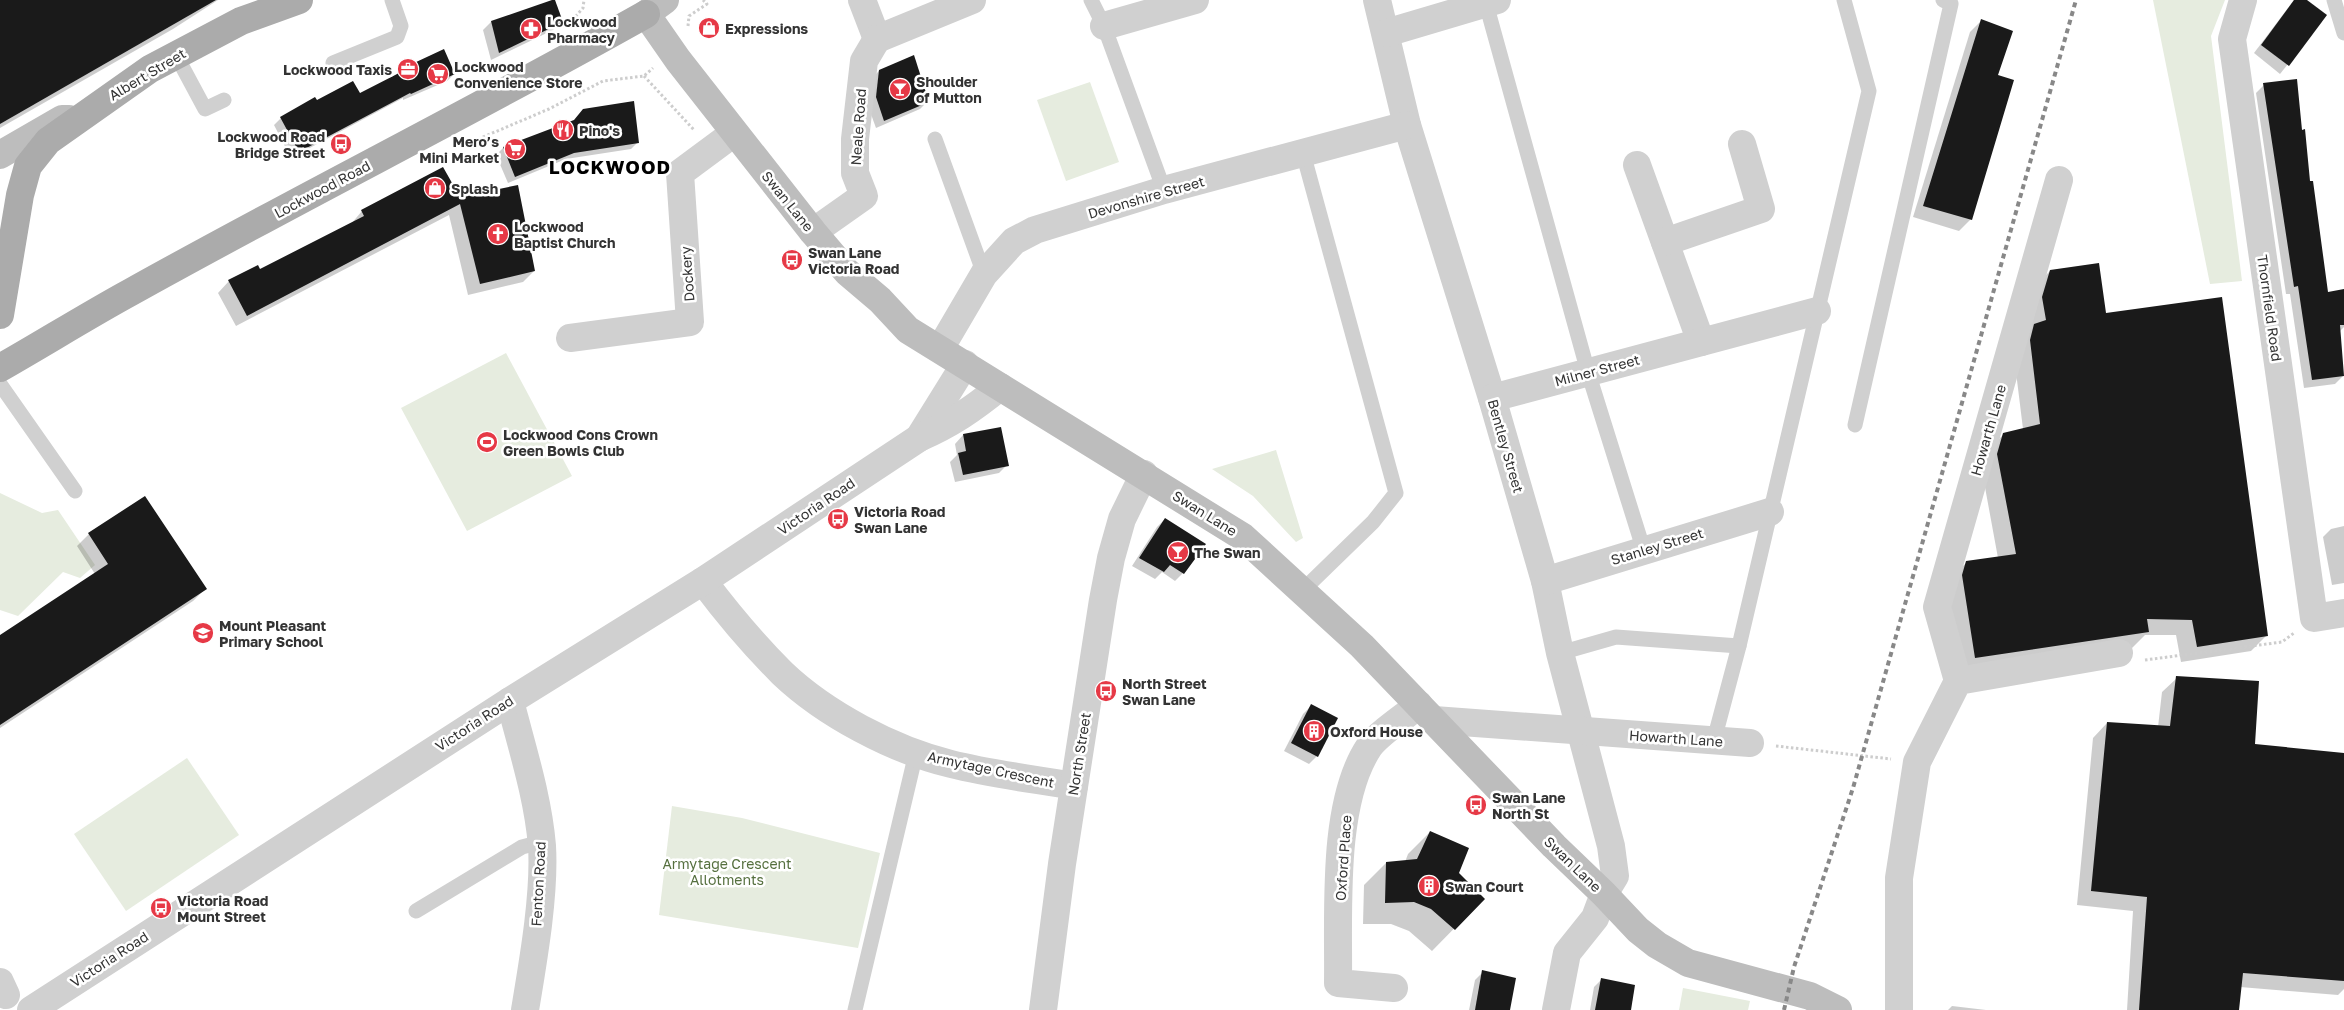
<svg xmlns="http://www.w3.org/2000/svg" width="2344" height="1010" font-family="'Golos Text',sans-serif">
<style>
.green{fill:#e6ecdf}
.shadow{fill:#0003}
.building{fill:#1a1a1a}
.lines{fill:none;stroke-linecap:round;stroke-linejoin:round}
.path{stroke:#cdcdcd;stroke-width:3;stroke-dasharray:2.5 2.5;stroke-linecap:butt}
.lane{stroke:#d0d0d0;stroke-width:15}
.street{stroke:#d0d0d0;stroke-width:28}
.secondary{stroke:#bdbdbd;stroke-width:28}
.primary{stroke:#ababab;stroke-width:28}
.rail{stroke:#888;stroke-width:4;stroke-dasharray:5 4;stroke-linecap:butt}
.labels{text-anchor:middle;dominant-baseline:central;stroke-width:5;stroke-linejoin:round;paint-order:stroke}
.poi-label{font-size:14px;font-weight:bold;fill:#333;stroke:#fff;text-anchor:start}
.street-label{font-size:14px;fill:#333;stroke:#fff}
.park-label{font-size:14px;fill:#56703f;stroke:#fff}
.district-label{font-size:19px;font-weight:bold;letter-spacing:1px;fill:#000;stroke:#fff}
</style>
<rect width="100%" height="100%" fill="#fff"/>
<!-- green -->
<g class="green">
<path d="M2153,0H2225L2211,36L2242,281L2210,284Z"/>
<path d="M1090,82L1119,162L1066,181L1037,100Z"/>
<path d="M506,353L572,476L467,531L401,408Z"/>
<path d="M1276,450L1303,538L1296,542L1253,496L1212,469Z"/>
<path d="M0,493L42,513L58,510L95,565L80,578L63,572L18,616L0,610Z"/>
<path d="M187,758L239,835L126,911L74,834Z"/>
<path d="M672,806L742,818L880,853L858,948L659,915Z"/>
<path d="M1683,988L1750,1001L1748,1010H1679Z"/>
</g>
<!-- shadow -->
<g class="shadow">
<path d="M0,0H218L173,29L0,128Z"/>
<path d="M2294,0H2305L2326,16L2280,74L2254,53Z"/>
<path d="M1981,21L1996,76L1971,219L1959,231L1913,217L1970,32Z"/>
<path d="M491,22H561L553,30L491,60L483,30Z"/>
<path d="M400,71L454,74L447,81L403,100V98L291,158L274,125L281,118L317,102L359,95L394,77Z"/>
<path d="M879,71L928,101L920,109L876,128L868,106L871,79Z"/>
<path d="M2264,85L2301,131L2327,293L2344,291V327L2339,332L2343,376L2335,384L2304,388L2290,294H2286L2256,93Z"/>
<path d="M573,122L638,142L631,149L566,159L508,183L496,155L503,148Z"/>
<path d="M459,199L534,271L523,282L468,295L449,215L236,326L218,293L229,281L260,270L351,224L362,211Z"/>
<path d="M2050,271L2105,314L2267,635L2251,651L2181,662L2176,635H2145L2132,648L1960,674L1947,592L1951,578L1967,562L1998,558L1982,471L1988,450L2004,434L2023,429L2014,356L2034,287Z"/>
<path d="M1000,428L1007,465L999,473L955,482L950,462L957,455L955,444L963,435Z"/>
<path d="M1165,519L1183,573L1175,581L1162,572L1155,579L1132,566L1157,527Z"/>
<path d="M2344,526V583L2332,585L2323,537L2331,529Z"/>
<path d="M89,534L205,589L193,601L0,728V636L95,574L77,546Z"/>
<path d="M2177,678L2254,746L2344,754V989L2338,995L2240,987L2238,1010H2127L2133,911L2077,905L2093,738L2107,723L2158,727L2162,692Z"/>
<path d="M1311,706L1317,756L1309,764L1284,751L1303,714Z"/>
<path d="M1430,832L1458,874L1483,899L1432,951L1409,931L1391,924H1363L1364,885L1386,863L1405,862L1408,854Z"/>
<path d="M1483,972L1509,1010H1469L1475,980Z"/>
<path d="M1602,979L1630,1010H1590L1594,987Z"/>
<path d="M1952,1006L1986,1010H1948Z"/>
</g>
<!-- building -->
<g class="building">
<path d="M0,0H216L0,124Z"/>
<path d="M552,0H555L563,22L499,53L491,21Z"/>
<path d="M2294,0H2307L2327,15L2289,66L2261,45Z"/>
<path d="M1981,19L2013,31L1998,75L2014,80L1972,220L1923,206Z"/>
<path d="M444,49L455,74L411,94L410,93L299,152L280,117L315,97L317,100L353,81L360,93L401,72L399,70Z"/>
<path d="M914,55L929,102L884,121L876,97L879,70Z"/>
<path d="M2297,79L2302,130L2305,129L2310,181H2313L2328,292L2344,289V325H2340L2344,376L2312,380L2298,286L2294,287L2263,83Z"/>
<path d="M634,101L639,143L574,153L515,177L503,147L574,120L583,109Z"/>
<path d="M443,167L460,197L518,185L535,271L480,284L460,204L247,316L228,280L258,265L260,269L364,216L361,210Z"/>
<path d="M2099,263L2106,313L2222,297L2268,636L2197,647L2192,620L2147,619L2149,632L1975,658L1962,575L1966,561L2016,554L1997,454L2003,433L2040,424L2030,340L2034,324L2046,320L2042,297L2050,270Z"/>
<path d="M1001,427L1009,466L963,475L958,453L966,451L963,434Z"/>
<path d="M145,496L207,589L0,725V635L108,564L88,533Z"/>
<path d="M1165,518L1206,544L1184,574L1170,565L1164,572L1139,558Z"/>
<path d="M2176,676L2259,681L2255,744L2344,753V981L2243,973L2239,1010H2139L2147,897L2091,891L2107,722L2170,726Z"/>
<path d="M1311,704L1338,718L1318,757L1291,743Z"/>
<path d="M1430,831L1469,848L1459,873L1485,899L1455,930L1431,909L1414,902L1385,903L1386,862L1417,859Z"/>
<path d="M1482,970L1516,978L1510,1010H1475Z"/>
<path d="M1601,978L1635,985L1631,1010H1595Z"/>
</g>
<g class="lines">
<!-- path -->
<g class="path">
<path d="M569,24L583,8L584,0"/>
<path d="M688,26L689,16L707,4L703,0"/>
<path d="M644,76L695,131"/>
<path d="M469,143L549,109L603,81L644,76L653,68"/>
<path d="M2145,660L2282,642L2294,633"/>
<path d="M1776,746L1891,759"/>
</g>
<!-- lane -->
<g class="lane">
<path d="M1091,0L1104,26L1164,190"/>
<path d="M1485,0L1588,372L1644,551"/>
<path d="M2334,0L2344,33"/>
<path d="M176,55L205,109L224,100"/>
<path d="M333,63L397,37L401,26L392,0"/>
<path d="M935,139L984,274"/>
<path d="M0,384L75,491"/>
<path d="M1855,425L1951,4L1943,0"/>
<path d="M1302,591L1373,522L1396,493L1303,153"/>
<path d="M1560,653L1616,637L1739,646"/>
<path d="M1714,740L1739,646L1869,91L1844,0"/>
<path d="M416,911L522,847L541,842"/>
<path d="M855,1010L916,753"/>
</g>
<!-- street -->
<g class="street">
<path d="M862,0L877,39"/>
<path d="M1377,0L1407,125L1492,398L1545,581L1560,653L1611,846L1615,876L1604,894L1595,918L1567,953L1556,1010"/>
<path d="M2243,0L2232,39L2314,618L2344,613"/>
<path d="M1104,26L1195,0"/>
<path d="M1386,33L1497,0"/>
<path d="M877,39L972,0"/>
<path d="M1637,165L1701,342"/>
<path d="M813,232L864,196L855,173V139L864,61L877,39"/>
<path d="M1665,242L1761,209L1742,144"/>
<path d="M570,338L690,322L680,173L734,133"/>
<path d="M940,349L984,274L1014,241L1035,230L1164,190L1407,125"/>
<path d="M1492,398L1817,311"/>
<path d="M919,438L965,364"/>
<path d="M703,581C727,613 754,645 782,673C825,714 893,750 951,764C991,774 1033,779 1074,786"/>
<path d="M1545,581L1770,512"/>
<path d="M1958,681L1937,607L2059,180"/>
<path d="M510,701C522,748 538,797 542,846C545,894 533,962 525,1010"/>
<path d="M1434,720L1750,743"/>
<path d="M0,982L6,995"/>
<path d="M1394,988L1338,983C1339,914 1331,804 1369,747C1377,735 1406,715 1419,705"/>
<path d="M31,1010L510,701L703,581L919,438C951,424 973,409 1000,387"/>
<path d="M1043,1010L1062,864L1103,600L1111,558L1122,519L1144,474"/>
<path d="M1899,1010V878L1917,762L1958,681L2119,653"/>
</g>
<!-- secondary -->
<g class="secondary">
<path d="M665,0L646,14L678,60L813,232L847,272L880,300L908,330L1243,537L1362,646L1554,846L1604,894L1638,930L1657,945L1688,963L1810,996L1838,1010"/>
<path d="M0,155L62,119H69"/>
</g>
<!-- primary -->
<g class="primary">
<path d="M0,315L20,195L28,166L48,141L150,69L241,21L299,0"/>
<path d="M0,368C44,343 87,316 131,292C301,197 476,110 646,14"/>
</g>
<!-- rail -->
<path class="rail" d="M1784,1010L1794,967L1853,788L2076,0"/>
</g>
<!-- icons -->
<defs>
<g id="shop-disc" transform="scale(1.125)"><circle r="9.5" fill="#e63946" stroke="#fff"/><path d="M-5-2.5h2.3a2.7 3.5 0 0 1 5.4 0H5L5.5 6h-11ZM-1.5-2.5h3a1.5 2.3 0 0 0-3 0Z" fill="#fff"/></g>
<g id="pharmacy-disc" transform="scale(1.125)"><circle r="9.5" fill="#e63946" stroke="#fff"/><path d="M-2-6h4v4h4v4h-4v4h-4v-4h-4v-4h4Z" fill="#fff"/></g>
<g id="office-disc" transform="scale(1.125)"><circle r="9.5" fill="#e63946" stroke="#fff"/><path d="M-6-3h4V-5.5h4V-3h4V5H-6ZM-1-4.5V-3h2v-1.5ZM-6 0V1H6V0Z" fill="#fff"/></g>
<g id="supermarket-disc" transform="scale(1.125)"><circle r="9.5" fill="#e63946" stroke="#fff"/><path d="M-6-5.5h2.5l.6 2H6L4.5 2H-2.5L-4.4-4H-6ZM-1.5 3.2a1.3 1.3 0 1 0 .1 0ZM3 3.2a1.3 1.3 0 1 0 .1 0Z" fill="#fff"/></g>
<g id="bar-disc" transform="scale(1.125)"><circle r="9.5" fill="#e63946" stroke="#fff"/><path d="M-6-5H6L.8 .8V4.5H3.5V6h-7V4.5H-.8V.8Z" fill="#fff"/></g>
<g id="restaurant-disc" transform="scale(1.125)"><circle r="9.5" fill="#e63946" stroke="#fff"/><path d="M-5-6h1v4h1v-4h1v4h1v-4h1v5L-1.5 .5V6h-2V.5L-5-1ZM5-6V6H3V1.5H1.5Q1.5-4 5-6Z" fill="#fff"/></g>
<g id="bus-disc" transform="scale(1.125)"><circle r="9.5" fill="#e63946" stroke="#fff"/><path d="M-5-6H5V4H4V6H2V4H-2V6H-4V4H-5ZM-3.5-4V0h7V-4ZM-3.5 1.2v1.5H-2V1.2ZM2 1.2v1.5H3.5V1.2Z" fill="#fff"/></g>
<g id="church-disc" transform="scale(1.125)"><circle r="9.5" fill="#e63946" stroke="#fff"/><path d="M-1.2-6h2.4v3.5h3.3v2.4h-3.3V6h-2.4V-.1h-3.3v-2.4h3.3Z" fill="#fff"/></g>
<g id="stadium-disc" transform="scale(1.125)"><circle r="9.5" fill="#e63946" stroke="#fff"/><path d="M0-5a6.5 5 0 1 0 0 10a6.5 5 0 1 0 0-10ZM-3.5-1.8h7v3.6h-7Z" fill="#fff"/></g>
<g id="school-disc" transform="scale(1.125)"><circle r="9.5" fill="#e63946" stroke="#fff"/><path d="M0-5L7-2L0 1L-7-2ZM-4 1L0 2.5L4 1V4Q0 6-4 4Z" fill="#fff"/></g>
<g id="building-disc" transform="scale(1.125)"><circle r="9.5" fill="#e63946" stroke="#fff"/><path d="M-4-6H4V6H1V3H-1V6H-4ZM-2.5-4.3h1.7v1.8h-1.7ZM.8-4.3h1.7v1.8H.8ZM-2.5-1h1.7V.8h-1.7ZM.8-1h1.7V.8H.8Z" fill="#fff"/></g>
</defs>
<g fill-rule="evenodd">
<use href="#shop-disc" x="709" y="28"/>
<use href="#pharmacy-disc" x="531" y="29"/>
<use href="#office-disc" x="408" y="69"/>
<use href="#supermarket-disc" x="438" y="74"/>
<use href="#bar-disc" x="900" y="89"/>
<use href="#restaurant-disc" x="563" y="130"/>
<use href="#bus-disc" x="341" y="144"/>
<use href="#supermarket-disc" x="515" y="149"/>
<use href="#shop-disc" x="435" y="188"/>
<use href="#church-disc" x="498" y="234"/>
<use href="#bus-disc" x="792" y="260"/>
<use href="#stadium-disc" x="487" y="442"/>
<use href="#bus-disc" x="838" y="519"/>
<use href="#bar-disc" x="1178" y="552"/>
<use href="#school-disc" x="203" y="633"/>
<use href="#bus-disc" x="1106" y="691"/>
<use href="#building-disc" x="1314" y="731"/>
<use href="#bus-disc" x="1476" y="805"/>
<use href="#building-disc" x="1429" y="886"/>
<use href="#bus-disc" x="161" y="908"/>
</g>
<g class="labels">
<!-- poi labels -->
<g class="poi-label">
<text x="547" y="21">Lockwood<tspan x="547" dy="16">Pharmacy</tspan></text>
<text x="725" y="28">Expressions</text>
<text x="454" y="66">Lockwood<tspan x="454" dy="16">Convenience Store</tspan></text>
<text x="392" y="69" text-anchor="end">Lockwood Taxis</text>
<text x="916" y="81">Shoulder<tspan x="916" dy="16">of Mutton</tspan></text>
<text x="579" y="130">Pino's</text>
<text x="325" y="136" text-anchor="end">Lockwood Road<tspan x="325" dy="16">Bridge Street</tspan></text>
<text x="499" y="141" text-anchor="end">Mero’s<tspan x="499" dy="16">Mini Market</tspan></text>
<text x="451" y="188">Splash</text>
<text x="514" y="226">Lockwood<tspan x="514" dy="16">Baptist Church</tspan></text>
<text x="808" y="252">Swan Lane<tspan x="808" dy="16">Victoria Road</tspan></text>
<text x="503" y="434">Lockwood Cons Crown<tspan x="503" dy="16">Green Bowls Club</tspan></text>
<text x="854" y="511">Victoria Road<tspan x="854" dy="16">Swan Lane</tspan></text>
<text x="1194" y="552">The Swan</text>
<text x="219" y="625">Mount Pleasant<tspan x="219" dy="16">Primary School</tspan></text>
<text x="1122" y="683">North Street<tspan x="1122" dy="16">Swan Lane</tspan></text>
<text x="1330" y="731">Oxford House</text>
<text x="1492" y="797">Swan Lane<tspan x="1492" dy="16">North St</tspan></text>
<text x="1445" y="886">Swan Court</text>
<text x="177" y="900">Victoria Road<tspan x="177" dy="16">Mount Street</tspan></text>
</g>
<!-- street labels -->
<g class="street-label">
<text transform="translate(147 74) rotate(-31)">Albert Street</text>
<text transform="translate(858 127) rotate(-86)">Neale Road</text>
<text transform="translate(322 189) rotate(-28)">Lockwood Road</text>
<text transform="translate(1146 197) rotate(-16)">Devonshire Street</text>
<text transform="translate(788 201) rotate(51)">Swan Lane</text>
<text transform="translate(687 274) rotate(-94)">Dockery</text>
<text transform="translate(2270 308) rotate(82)">Thornfield Road</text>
<text transform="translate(1597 370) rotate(-15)">Milner Street</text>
<text transform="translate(1988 430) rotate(-74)">Howarth Lane</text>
<text transform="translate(1506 446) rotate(74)">Bentley Street</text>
<text transform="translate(816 506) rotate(-34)">Victoria Road</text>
<text transform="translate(1205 513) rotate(32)">Swan Lane</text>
<text transform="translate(1657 546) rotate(-17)">Stanley Street</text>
<text transform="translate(474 723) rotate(-33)">Victoria Road</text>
<text transform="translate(1676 738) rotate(4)">Howarth Lane</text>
<text transform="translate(1079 754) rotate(-81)">North Street</text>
<text transform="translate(991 769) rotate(12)">Armytage Crescent</text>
<text transform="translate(1343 858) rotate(-86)">Oxford Place</text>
<text transform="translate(1573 864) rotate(44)">Swan Lane</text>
<text transform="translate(538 884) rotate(-87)">Fenton Road</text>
<text transform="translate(109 959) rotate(-33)">Victoria Road</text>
</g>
<!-- park labels -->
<g class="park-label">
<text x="727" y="863">Armytage Crescent<tspan x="727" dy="16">Allotments</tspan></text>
</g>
<!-- district labels -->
<g class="district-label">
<text x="610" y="166">LOCKWOOD</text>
</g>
</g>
</svg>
